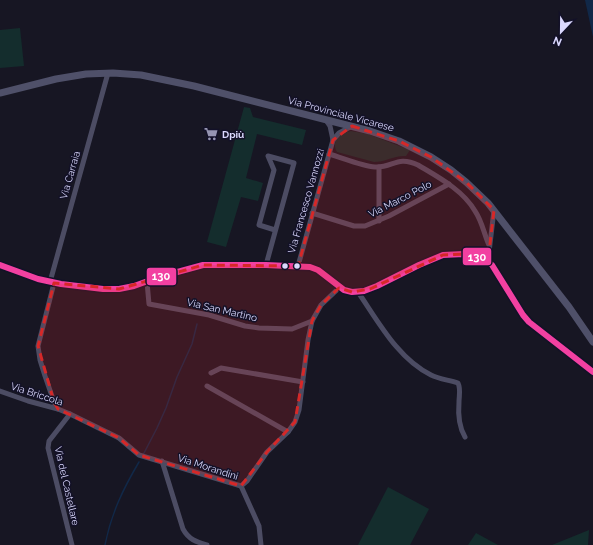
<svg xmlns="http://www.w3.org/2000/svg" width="593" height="545" font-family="Raleway,sans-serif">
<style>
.green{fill:#142d2d}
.water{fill:#112848}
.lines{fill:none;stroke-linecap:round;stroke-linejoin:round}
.stream{stroke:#112848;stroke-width:1.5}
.street{stroke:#4c4c63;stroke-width:5}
.secondary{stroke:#4f5069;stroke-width:7}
.bus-1-casing{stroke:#131128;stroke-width:9}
.bus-1{stroke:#f240a1;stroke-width:6}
.marked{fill:#d62828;fill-opacity:0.2;stroke:#d62828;stroke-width:3;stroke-dasharray:8 5;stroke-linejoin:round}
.bus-dot{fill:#dbd9fe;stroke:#131128;stroke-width:1.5}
.labels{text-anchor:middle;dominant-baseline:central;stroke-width:3;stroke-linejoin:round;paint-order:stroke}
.street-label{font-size:10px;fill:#dbd9fe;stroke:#131128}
.poi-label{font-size:10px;font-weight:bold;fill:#dbd9fe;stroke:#131128;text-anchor:start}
.line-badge{stroke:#131128;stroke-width:1.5}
.badge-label{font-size:11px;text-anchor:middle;font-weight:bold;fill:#fff}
</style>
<rect width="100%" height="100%" fill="#171623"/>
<!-- green -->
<g class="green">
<path d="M20,28L24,66L0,68V30Z"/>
<path d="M244,107L250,108L253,117L306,130L302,145L257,134L246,178L263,183L258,201L241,197L226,247L207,242Z"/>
<path d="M351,131L368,134L410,150L406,156C395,155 385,162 374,162L337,152C333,146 335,138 341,134C344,132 348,132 351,131Z"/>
<path d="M388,487L429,509L410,545H358Z"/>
<path d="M589,530L588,545H552Z"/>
<path d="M476,533L498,545H468Z"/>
</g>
<!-- water -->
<path class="water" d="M585,0H593V37Z"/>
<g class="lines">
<!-- stream -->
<g class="stream">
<path d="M143,455L157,428L166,408L177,377L192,344L197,324"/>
<path d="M105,545C111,514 123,489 139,462"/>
</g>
<!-- street -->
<g class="street">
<path d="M326,120L330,126L333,140"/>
<path d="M329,154C343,158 361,166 375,167C393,168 397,155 418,165C438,177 463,190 475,211C482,221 484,234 489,245"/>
<path d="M312,213L354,226H365L389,216L449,184"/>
<path d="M379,221V167"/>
<path d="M488,261L494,210"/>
<path d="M0,265L38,279L61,284L103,289H119L134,286L159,277L203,265H266L310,267L318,270L344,290L352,292L364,291L377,286L419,265L443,255L450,254H464L483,258L492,265L523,315L529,322L593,372"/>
<path d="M266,265L294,163L268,156L274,170L259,225L275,230"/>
<path d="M298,266L333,140L339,133L352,126"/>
<path d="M50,282L108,73"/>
<path d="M147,282L149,304L209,315L245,326L259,328L292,329L312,321"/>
<path d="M54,283L38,346L40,360L45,376L54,402L58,409"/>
<path d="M358,292C378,321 398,359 431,375C439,379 449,380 458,383C461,389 459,396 459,402C458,414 459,427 465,437"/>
<path d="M211,373L221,368L303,382"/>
<path d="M207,386L288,432"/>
<path d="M0,391L28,401L58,409L70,414L119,438L139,455L241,486L247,481L267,452L288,432L295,422L299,410L308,340L312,321L321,305L340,287"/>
<path d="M70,414L49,441L48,448L72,545"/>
<path d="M162,461L183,529C189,540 197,542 207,545"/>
<path d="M241,486L259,526L261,545"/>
</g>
<!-- secondary -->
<path class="secondary" d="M0,93L56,79L86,74L113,73L141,75L194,86L370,131L399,141L431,157L451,170L466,182L488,203L569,307L593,342"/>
<!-- bus-1 casing -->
<g class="bus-1-casing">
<path id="bus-1" d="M0,265L38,279L61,284L103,289H119L134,286L159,277L203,265H266L310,267L318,270L344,290L352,292L364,291L377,286L419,265L443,255L464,254L483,258L492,265L523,315L529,322L593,372"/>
</g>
<!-- bus-1 -->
<use href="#bus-1" class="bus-1"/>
</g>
<!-- marked area -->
<path class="marked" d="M352,126L399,141L431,157L466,182L494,210L488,261L464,254L443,255L370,289L352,292L339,288L321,305L312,321L295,422L267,452L241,486L139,455L119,438L58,409L54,402L38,346L54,283L119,289L203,265L298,266L333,140Z"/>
<!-- icons -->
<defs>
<g id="supermarket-bare" transform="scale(1.08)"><path d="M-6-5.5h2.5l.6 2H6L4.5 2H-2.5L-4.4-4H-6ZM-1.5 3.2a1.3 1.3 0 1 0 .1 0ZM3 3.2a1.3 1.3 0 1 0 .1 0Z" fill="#9695b1" stroke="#131128" stroke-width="2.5" paint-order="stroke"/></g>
</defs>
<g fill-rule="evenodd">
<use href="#supermarket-bare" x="211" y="134"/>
</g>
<!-- markers -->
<g class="bus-dot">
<circle cx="285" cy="266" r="3.5"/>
<circle cx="297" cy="266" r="3.5"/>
</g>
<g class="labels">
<!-- street labels -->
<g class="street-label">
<text transform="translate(341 114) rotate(15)">Via Provinciale Vicarese</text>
<text transform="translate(70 175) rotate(-74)">Via Carraia</text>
<text transform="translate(400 199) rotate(-27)">Via Marco Polo</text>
<text transform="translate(306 201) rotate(-74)">Via Francesco Vannozzi</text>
<text transform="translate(222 310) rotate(13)">Via San Martino</text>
<text transform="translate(37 394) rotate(18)">Via Briccola</text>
<text transform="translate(208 467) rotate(18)">Via Morandini</text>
<text transform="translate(67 486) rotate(77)">Via del Castellare</text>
</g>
<!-- poi labels -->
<g class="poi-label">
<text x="222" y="134">Dpiù</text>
</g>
</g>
<g class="line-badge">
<rect x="462" y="247" width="30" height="19" rx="4" fill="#f240a1"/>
<rect x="146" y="267" width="31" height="19" rx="4" fill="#f240a1"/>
</g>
<g class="badge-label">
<text x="477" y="261">130</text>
<text x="161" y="280">130</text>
</g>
<!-- north arrow -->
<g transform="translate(561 32) rotate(202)" stroke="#131128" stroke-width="3" paint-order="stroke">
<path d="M0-3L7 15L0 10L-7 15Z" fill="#dbd9fe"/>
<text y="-6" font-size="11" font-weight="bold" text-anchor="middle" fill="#dbd9fe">N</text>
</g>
</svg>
